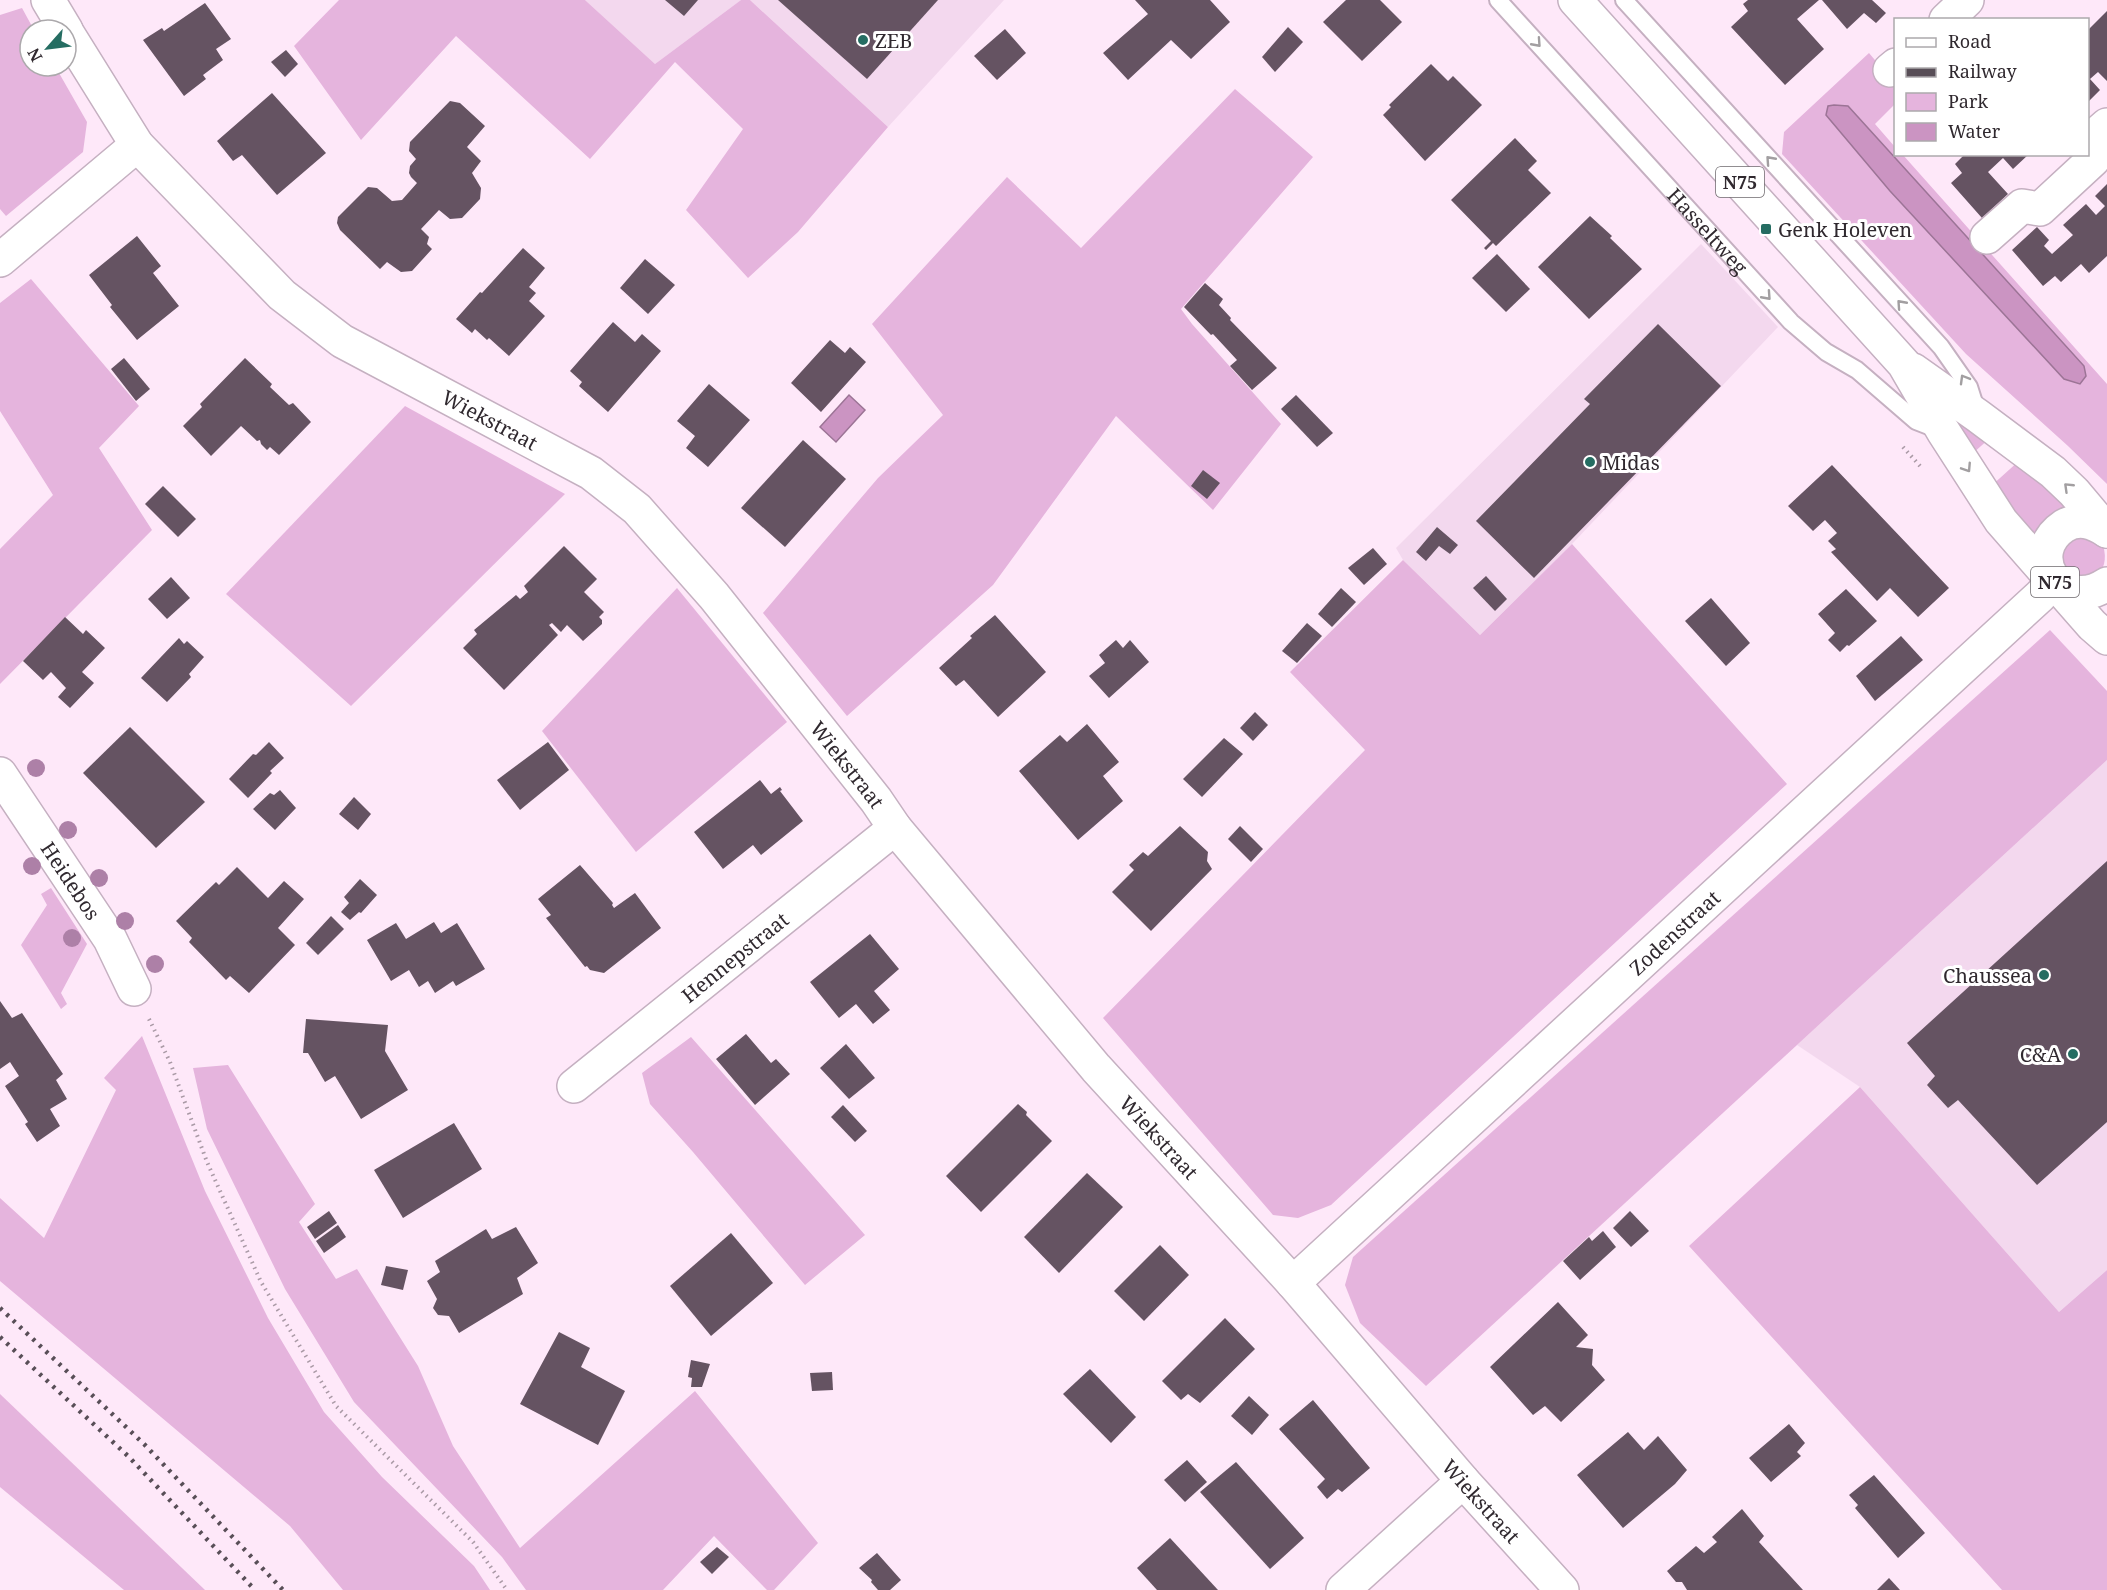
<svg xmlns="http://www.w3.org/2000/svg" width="2107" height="1590" font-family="'Noto Serif',serif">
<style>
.built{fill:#f3d8ee}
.green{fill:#e5b4dd;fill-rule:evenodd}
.water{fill:#cb94c2;stroke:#9c7496;stroke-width:1.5}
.building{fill:#655362}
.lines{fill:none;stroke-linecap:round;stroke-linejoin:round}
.lane-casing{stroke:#c5b0c1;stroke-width:20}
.street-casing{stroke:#c5b0c1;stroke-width:36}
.primary-casing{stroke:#c5b0c1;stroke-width:36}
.path{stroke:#aa9aa6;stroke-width:4;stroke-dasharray:1.5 4.5;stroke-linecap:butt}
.lane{stroke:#fff;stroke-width:16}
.street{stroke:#fff;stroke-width:33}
.primary{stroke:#fff;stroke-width:33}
.rail{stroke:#584e57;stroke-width:4.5;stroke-dasharray:3 6;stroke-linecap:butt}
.tree{fill:#ad80a7}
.oneway{stroke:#a29fa1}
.poi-dot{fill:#256d62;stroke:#fff;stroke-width:2}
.labels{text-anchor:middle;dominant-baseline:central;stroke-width:6;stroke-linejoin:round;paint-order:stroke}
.shield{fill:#fff;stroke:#6e696d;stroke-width:1.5}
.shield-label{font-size:18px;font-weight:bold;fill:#30292f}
.poi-label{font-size:20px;fill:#30292f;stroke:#fff;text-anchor:start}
.street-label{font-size:20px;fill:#30292f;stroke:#fff}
</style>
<rect width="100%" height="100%" fill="#fee8f9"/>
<!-- built -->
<g class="built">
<path d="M585,0H741L655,64Z"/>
<path d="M750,0H1004L888,127Z"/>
<path d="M1701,244L1778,327L1572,544L1480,635L1403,560L1396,548Z"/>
<path d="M2107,760V1270L2059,1312L1860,1087L1797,1045Z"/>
</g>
<!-- green -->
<g class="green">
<path d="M339,0H585L655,64L741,0H750L888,127L798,232L748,278L686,210L743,129L675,62L590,159L456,36L361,140L294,46Z"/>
<path d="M22,8L34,30H30V66H55L87,122L83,152L6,216L0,209V15Z"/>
<path d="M1869,53L1895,84V104L1875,124L1895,147L1896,154L1903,155L2107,384V484L2068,446L1966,354L1782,154L1784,132ZM1848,106L2084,366L2086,376L2080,384L2064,379L1890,191L1826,115Z"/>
<path d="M1235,89L1313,157L1181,309L1192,324L1281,424L1213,510L1116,416L993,585L847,716L763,613L878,478L943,415L872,324L1007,177L1081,248Z"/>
<path d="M31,279L139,406L99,448L152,530L0,684V549L53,495L0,411V303Z"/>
<path d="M405,406L565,494L351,706L226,594Z"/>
<path d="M1947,407L1990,438L1972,454Z"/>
<path d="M2020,460L2067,508L2044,521L2035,537L1990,487Z"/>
<path d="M2074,534L2103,545C2107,559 2105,570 2093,579L2065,574L2059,552Z"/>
<path d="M1572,544L1787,784L1331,1205L1298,1218L1273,1215L1103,1018L1365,750L1290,672L1403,560L1480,635Z"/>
<path d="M677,588L787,722L636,852L542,731Z"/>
<path d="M2050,630L2107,691V760L1426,1386L1360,1323L1345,1285L1353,1257Z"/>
<path d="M51,888L87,944L61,993L67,1004L61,1009L21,945L47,905L41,894Z"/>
<path d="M142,1036L205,1191L268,1318L324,1412L382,1477L474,1566L490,1590H343L290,1526L0,1281V1198L44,1238L116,1090L104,1078Z"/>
<path d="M691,1037L865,1235L805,1285L693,1152L650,1104L642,1073Z"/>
<path d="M228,1065L315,1204L299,1222L336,1279L357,1269L418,1366L453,1446L520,1548L695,1391L818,1543L774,1590H767L714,1536L663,1590H526L502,1557L354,1402L285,1289L207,1129L193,1068Z"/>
<path d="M1860,1087L2059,1312L2107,1270V1590H2002L1689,1246Z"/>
<path d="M0,1394L205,1590H124L0,1487Z"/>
</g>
<!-- water -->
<g class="water">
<path d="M1834,105L1848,106L2084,366L2086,376L2080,384L2064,379L1890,191L1826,115L1828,106Z"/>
<path d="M849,395L865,410L836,442L820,427Z"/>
</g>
<!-- building -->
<g class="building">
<path d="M665,0H698L684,16Z"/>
<path d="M778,0H938L867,79Z"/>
<path d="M1135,0H1210L1230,22L1191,59L1171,40L1128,80L1103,53L1148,14Z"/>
<path d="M1346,0H1380L1402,22L1362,61L1323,22Z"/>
<path d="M1748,0H1819L1797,19L1824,49L1785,85L1731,27L1748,11L1743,4Z"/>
<path d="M1822,0H1872L1886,13L1876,23L1864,13L1847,29Z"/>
<path d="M205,3L231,39L216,49L223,60L203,75L206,79L184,96L143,40L162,28L164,31Z"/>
<path d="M2107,11V81L2098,72L2090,79L2100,90L2088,102V30Z"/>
<path d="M1288,27L1303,42L1275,72L1262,57Z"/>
<path d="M1005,29L1026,53L997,80L974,56Z"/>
<path d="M286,50L298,64L285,77L271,62Z"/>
<path d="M1431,64L1448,81L1453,76L1482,105L1425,161L1383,115L1391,107L1389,105Z"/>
<path d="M272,93L326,153L277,195L242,155L233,161L217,141Z"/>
<path d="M450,101L460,103L485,126L467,147L481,161L472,173L481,188L480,199L462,218L450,219L439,210L421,229L429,237L427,244L432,249L412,271L401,272L387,262L380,269L340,230L337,223L338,217L368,187L377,188L392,201L402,200L417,183L411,177L409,173L410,166L416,159L409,151L410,142Z"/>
<path d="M1515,138L1537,161L1528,170L1551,193L1496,246L1493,243L1486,250L1484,248L1491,241L1451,200Z"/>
<path d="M1965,154H2029L2013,169L2003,158L1988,172L2008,194L1982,218L1951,183L1962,173L1955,164Z"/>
<path d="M2107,184V256L2089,273L2081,264L2061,282L2055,276L2043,286L2012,250L2037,227L2049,240L2044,246L2052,254L2073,235L2063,225L2086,204L2096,215L2105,206L2095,196Z"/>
<path d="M1590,216L1612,236L1610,238L1642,269L1589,319L1538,267Z"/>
<path d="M137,236L161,266L153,273L179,306L137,340L110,307L112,305L89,275Z"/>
<path d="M523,248L545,268L529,287L536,293L529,301L545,316L509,356L489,338L487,340L475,329L472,333L456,319L480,292L482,293Z"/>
<path d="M1497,254L1530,289L1506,312L1472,278Z"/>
<path d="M645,259L675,285L648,314L620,288Z"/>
<path d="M1205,283L1223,299L1219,305L1231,318L1230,320L1277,368L1252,390L1230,366L1237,360L1213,334L1211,335L1184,307Z"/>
<path d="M613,322L635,342L642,334L661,351L608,412L579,386L582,382L570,371Z"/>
<path d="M1658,324L1721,386L1534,578L1476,521L1590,404L1584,399Z"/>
<path d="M830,340L845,353L850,347L866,362L821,412L791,383Z"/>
<path d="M124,358L150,389L136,401L111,369Z"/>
<path d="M245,358L272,384L270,387L289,405L293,403L311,422L279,455L270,447L267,450L261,444L260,440L257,441L241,426L211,456L183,426L202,407L200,404Z"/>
<path d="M709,384L750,420L708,467L686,448L695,436L677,421Z"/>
<path d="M1296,395L1333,433L1317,447L1281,409Z"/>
<path d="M803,440L846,479L785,547L741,508Z"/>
<path d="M1832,465L1949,588L1918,617L1890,588L1877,601L1831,552L1836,549L1828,541L1837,533L1825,520L1813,531L1788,506Z"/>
<path d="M1203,470L1220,483L1207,499L1191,486Z"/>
<path d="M163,486L196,519L178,537L145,504Z"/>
<path d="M1437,527L1458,545L1450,554L1439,546L1426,561L1416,552Z"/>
<path d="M564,546L597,579L584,592L604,612L599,617L602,620V624L583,641L567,625L561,632L552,623L549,625L558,635L504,690L463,648L477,634L474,630L516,595L520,599L528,592L524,586Z"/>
<path d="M1373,548L1387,564L1364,585L1348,568Z"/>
<path d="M1486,576L1507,599L1495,611L1473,588Z"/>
<path d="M171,577L190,598L167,619L148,599Z"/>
<path d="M1341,588L1356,602L1332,627L1318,614Z"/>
<path d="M1846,589L1877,621L1849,646L1847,645L1840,652L1828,640L1835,633L1818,614Z"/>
<path d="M1711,598L1750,643L1726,666L1685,621Z"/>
<path d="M995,615L1046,672L998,717L964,680L956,686L939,668L972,638L970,636Z"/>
<path d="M65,617L83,634L86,630L105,648L82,672L94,683L70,708L58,697L66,688L51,672L43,680L23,661Z"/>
<path d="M1307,623L1322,636L1297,663L1282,651Z"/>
<path d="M1901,636L1923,660L1875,701L1856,676Z"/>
<path d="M179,638L184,644L187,641L204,657L189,674L191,677L167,702L141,678Z"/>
<path d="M1116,640L1123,648L1130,640L1149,662L1109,698L1089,676L1105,663L1099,655Z"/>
<path d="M1255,712L1268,725L1253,741L1240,728Z"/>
<path d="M1087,724L1119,762L1103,776L1123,801L1078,840L1019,771L1060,735L1067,742Z"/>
<path d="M130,727L205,802L156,848L83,773Z"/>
<path d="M1224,738L1243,754L1202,797L1183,779Z"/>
<path d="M269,742L284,758L270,771L272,773L248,798L229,779L253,754L256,755Z"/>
<path d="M548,742L569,770L520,810L497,780Z"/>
<path d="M760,780L771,794L780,787L782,790L780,791L803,821L761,855L753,845L723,869L694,832Z"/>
<path d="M280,790L296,808L275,830L253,809L270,793L274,795Z"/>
<path d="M354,797L371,814L358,830L339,814Z"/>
<path d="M1180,826L1208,852L1207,861L1212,869L1151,931L1112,892L1134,870L1129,865L1143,852L1148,856Z"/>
<path d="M1240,826L1263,849L1251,862L1228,839Z"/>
<path d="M2107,861V1122L2037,1185L1958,1100L1948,1108L1927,1085L1935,1076L1907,1043Z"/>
<path d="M580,865L613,903L612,905L614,908L635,893L661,928L604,973L590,970L587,966L585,967L546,918L551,915L538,899Z"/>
<path d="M237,867L268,898L284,881L304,899L278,928L295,945L249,993L230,976L226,980L189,942L192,938L176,921L216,882L219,885Z"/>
<path d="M360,879L377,895L361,913L359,912L350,920L341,912L349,903L344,897Z"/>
<path d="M331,916L344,929L318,955L306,943Z"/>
<path d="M434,922L441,933L457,923L485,969L456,986L453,981L435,993L428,981L419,987L409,970L391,981L367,940L396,923L406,939Z"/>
<path d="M870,934L899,969L874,991L890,1010L873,1024L856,1004L839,1018L810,982Z"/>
<path d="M0,1001L12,1018L22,1013L63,1074L56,1080L67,1099L50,1109L60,1126L37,1142L25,1124L28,1122L5,1086L19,1076L10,1062L0,1069Z"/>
<path d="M306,1019L388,1025L385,1051L408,1090L361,1119L335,1076L325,1082L308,1053H303Z"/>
<path d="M746,1034L771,1063L776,1059L790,1074L755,1105L716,1059Z"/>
<path d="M846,1044L875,1078L849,1099L820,1068Z"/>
<path d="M1018,1104L1027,1112L1026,1115L1052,1141L981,1212L946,1176Z"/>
<path d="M843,1105L867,1131L855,1142L831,1117Z"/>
<path d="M454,1123L482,1169L403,1218L374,1170Z"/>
<path d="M1087,1173L1123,1207L1059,1273L1024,1237Z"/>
<path d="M329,1211L337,1223L315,1239L307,1227Z"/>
<path d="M1630,1211L1649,1231L1631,1247L1613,1228Z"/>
<path d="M338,1225L346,1237L324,1253L316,1241Z"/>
<path d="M516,1227L538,1263L517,1278L523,1294L459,1333L449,1316L438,1315L433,1308L437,1299L427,1281L440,1272L435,1261L486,1229L492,1239Z"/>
<path d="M1603,1231L1616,1247L1580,1280L1563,1261L1589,1237L1592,1241Z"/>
<path d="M731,1233L773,1283L711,1336L670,1286Z"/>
<path d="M1160,1245L1189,1275L1144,1321L1114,1291Z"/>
<path d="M386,1266L408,1270L403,1290L381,1285Z"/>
<path d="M1558,1302L1588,1335L1576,1347L1593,1349L1592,1365L1605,1380L1561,1422L1545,1406L1533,1415L1490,1367Z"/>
<path d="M1225,1318L1255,1349L1200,1403L1188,1394L1181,1400L1162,1381Z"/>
<path d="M559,1332L590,1348L581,1367L625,1391L598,1445L520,1404Z"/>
<path d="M691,1360L710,1364L702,1387H691L692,1378L688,1377Z"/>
<path d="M1090,1369L1136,1417L1111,1443L1063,1394Z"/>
<path d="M832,1372L833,1390L812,1391L810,1373Z"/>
<path d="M1249,1396L1269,1415L1252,1435L1231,1416Z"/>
<path d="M1313,1400L1370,1468L1342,1492L1338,1489L1327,1499L1317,1487L1325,1479L1279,1429Z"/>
<path d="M1789,1424L1805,1443L1797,1452L1801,1456L1771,1482L1749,1458Z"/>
<path d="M1628,1432L1644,1450L1658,1436L1687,1470L1675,1484L1623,1528L1577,1475Z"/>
<path d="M1187,1460L1207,1482L1185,1502L1164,1480Z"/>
<path d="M1236,1462L1304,1538L1270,1569L1200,1492Z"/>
<path d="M1874,1475L1925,1533L1898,1558L1855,1508L1858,1505L1849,1495Z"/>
<path d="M1742,1509L1764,1536L1759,1542L1803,1590H1687L1682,1582H1676L1667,1571L1696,1546L1704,1553L1717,1542L1712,1537Z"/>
<path d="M1170,1538L1218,1590H1157L1137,1568Z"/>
<path d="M717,1547L729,1557L712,1574L700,1562Z"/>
<path d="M877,1553L901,1580L890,1590H878L871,1582L872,1580L859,1568Z"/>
<path d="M1889,1578L1900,1590H1877Z"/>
</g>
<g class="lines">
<!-- lane casing -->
<g class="lane-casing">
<g id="lane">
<path id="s1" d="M1498,0L1791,322L1826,352L1857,370L1916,421L1939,430"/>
<path d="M1624,0L1941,347L1969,387L1976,409"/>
</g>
</g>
<!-- street casing -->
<g class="street-casing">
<g id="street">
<path d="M48,0L66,30"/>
<path d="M1946,20L1967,0"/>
<path id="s2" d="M66,31L137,145L282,295L342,341L591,473L637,509L714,596L876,800L895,828L1096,1068L1293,1283L1463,1481L1562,1590"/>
<path d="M1890,70L1896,65"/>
<path d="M1987,237L2022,206L2040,209L2093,160L2091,139L2107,125"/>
<path d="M0,260L137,145"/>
<path id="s3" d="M0,774L110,939L134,989"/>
<path id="s4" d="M574,1086L895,828"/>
<path id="s5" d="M1293,1283L2040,596L2054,581"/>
<path d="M1343,1590L1463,1481"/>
</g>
</g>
<!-- primary casing -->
<g class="primary-casing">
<g id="primary">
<path d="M1575,0L1904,364L1943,431L2001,521L2092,625L2107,638"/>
<path d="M1913,370L1978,416L2053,472L2074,492L2107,531"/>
<path d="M2107,531C2093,522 2079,517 2064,526C2022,554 2060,615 2107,584"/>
</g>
</g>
<!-- path -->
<g class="path">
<path d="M1903,447L1920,466"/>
<path d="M149,1019L170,1062L207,1162L261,1282L336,1406L473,1542L507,1590"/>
</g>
<!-- lane -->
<use href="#lane" class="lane"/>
<!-- street -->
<use href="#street" class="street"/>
<!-- primary -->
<use href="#primary" class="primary"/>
<!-- rail -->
<g class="rail">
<path d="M0,1308L144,1444L283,1590"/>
<path d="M0,1337L129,1457L255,1590"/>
</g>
</g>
<!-- trees -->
<g class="tree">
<circle cx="36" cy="768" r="9"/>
<circle cx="68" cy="830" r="9"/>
<circle cx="32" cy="866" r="9"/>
<circle cx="99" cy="878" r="9"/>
<circle cx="125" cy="921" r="9"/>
<circle cx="72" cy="938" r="9"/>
<circle cx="155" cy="964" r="9"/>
</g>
<!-- one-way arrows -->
<defs><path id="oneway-chevron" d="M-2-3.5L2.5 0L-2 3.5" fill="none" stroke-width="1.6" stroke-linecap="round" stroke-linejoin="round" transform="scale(1.5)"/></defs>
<g class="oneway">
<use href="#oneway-chevron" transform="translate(1537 43) rotate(48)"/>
<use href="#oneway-chevron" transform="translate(1770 160) rotate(-132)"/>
<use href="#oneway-chevron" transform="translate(1767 296) rotate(48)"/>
<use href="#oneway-chevron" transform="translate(1901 304) rotate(-132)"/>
<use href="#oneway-chevron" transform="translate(1964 379) rotate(-120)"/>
<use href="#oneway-chevron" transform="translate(1967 468) rotate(57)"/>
<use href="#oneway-chevron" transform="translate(2068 487) rotate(-136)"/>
</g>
<!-- markers -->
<g class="poi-dot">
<circle cx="863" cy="40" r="6"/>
<rect x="1760" y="223" width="12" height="12" rx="3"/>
<circle cx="1590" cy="462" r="6"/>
<circle cx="2044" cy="975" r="6"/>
<circle cx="2073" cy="1054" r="6"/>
</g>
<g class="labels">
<!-- shield labels -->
<g class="shield">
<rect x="1716" y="167" width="48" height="30" rx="4.5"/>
<rect x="2031" y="567" width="48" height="30" rx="4.5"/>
</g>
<g class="shield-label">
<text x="1740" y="182">N75</text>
<text x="2055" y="582">N75</text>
</g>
<!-- poi labels -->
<g class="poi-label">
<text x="875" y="40">ZEB</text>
<text x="1778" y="229">Genk Holeven</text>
<text x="1602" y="462">Midas</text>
<text x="2032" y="975" text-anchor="end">Chaussea</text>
<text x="2061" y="1054" text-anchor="end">C&amp;A</text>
</g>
<!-- street labels -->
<g class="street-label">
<text stroke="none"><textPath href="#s1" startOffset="312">Hasseltweg</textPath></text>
<text stroke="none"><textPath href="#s2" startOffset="586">Wiekstraat</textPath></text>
<text stroke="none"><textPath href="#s2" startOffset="1090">Wiekstraat</textPath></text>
<text stroke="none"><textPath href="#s3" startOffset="128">Heidebos</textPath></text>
<text stroke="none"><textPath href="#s5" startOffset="518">Zodenstraat</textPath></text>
<text stroke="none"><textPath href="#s4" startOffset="206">Hennepstraat</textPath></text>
<text stroke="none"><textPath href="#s2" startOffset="1576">Wiekstraat</textPath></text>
<text stroke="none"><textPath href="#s2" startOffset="2062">Wiekstraat</textPath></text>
</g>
</g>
<!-- legend -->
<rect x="1894" y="18" width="195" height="138" fill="#ffffff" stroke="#aca9ac" stroke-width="1.5"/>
<rect x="1906" y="38" width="30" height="9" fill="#ffffff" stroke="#aca9ac" stroke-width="1.5"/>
<text x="1948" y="48" font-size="18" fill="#30292f">Road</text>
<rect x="1906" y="68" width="30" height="9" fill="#584e57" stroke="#aca9ac" stroke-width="1.5"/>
<text x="1948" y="78" font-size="18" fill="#30292f">Railway</text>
<rect x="1906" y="93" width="30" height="18" fill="#e5b4dd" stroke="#aca9ac" stroke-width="1.5"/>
<text x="1948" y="108" font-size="18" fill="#30292f">Park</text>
<rect x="1906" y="123" width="30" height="18" fill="#cb94c2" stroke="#aca9ac" stroke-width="1.5"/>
<text x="1948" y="138" font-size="18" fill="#30292f">Water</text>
<!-- north arrow -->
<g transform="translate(48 48) rotate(242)"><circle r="28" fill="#ffffff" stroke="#aca9ac" stroke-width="1.5"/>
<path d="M0-4.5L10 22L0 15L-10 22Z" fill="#256d62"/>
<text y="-9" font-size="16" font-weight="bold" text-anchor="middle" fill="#30292f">N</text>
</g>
</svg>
